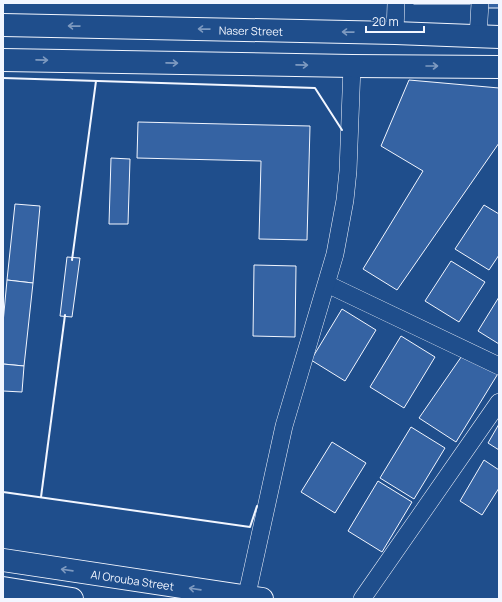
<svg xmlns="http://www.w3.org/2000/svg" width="502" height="602" font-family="Manrope,sans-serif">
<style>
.building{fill:#3563a3;stroke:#f2f6ff}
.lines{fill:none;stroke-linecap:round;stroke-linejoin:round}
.street-casing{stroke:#f2f6ff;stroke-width:18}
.primary-casing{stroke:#f2f6ff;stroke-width:24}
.street{stroke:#1f4e8c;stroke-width:17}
.primary{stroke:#1f4e8c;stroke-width:22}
.wall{stroke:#f2f6ff;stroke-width:2}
.oneway{stroke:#7e9ac0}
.labels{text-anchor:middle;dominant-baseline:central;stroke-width:3;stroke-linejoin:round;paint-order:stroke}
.street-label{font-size:11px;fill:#f2f6ff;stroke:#1f4e8c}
</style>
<rect width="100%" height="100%" fill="#1f4e8c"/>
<!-- building -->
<g class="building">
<rect x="414" y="3" width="56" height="1"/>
<rect x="488" y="3" width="11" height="5"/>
<path d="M409,80L499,88V143L397,290L363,269L423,171L381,146Z"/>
<path d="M138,122L310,126L307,240L259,239L261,161L137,158Z"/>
<path d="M111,158L130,159L128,224H109Z"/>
<path d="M15,204L40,206L33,283L7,280Z"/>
<path d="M484,205L499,214V255L489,270L455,249Z"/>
<path d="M67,257L80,258L72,317L60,316Z"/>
<path d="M451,261L485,282L459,322L425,301Z"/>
<path d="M254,265L296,266L295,337L253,336Z"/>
<path d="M7,280L33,283L24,366L3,364V323Z"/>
<path d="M499,297V344L478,331Z"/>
<path d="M342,309L376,330L345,381L311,360Z"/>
<path d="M401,336L435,357L404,408L370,387Z"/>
<path d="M466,350L499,372L456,442L419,418Z"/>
<path d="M3,364L24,366L22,392L3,391Z"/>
<path d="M499,424V450L488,443Z"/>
<path d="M411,427L445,448L414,499L380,478Z"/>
<path d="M332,442L366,463L335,513L301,492Z"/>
<path d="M484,460L499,470V488L482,515L460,501Z"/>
<path d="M378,481L412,502L382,552L348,531Z"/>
</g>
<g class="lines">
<!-- street casing -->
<g class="street-casing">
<g id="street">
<path d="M395,33L396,3"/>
<path d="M478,37L480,3"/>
<path d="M327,284L499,366"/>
<path d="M246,599L284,426L335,254L345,200L348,171L352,66"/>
<path d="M362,599L499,402"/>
</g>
</g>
<!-- primary casing -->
<g class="primary-casing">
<g id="primary">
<path id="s1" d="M3,25L395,33L499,37"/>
<path d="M3,60L352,66L499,67"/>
<path id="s2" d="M3,560L262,599"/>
<path d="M3,588L72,599"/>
</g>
</g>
<!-- street -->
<use href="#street" class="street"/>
<!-- primary -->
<use href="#primary" class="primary"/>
<!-- wall -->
<g class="wall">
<path d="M3,78L315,88L342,130"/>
<path d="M72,260L96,81"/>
<path d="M3,492L250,527L257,506"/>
<path d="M41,497L65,315"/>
</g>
</g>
<!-- one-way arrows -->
<defs><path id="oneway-shaft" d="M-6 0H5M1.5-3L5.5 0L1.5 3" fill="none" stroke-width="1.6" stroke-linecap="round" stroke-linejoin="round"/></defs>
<g class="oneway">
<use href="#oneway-shaft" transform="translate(74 26) rotate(-179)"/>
<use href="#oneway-shaft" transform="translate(204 29) rotate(-179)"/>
<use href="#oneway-shaft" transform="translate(348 32) rotate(-179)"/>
<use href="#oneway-shaft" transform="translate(42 60) rotate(1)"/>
<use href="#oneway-shaft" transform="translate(172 63) rotate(1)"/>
<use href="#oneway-shaft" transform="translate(302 65) rotate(1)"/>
<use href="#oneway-shaft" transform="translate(432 66)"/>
<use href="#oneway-shaft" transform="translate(67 570) rotate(-172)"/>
<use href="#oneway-shaft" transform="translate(195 589) rotate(-172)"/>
</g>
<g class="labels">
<!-- street labels -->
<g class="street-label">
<text stroke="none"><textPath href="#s1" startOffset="248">Naser Street</textPath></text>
<text stroke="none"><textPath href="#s2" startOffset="131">Al Orouba Street</textPath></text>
</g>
</g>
<!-- border -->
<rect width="502" height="602" fill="none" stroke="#f2f6ff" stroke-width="8"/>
<!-- scale -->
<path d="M366 26v6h58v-6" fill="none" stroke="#f2f6ff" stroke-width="2"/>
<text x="372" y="26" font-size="12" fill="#f2f6ff" stroke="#1f4e8c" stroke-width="3" paint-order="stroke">20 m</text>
</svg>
